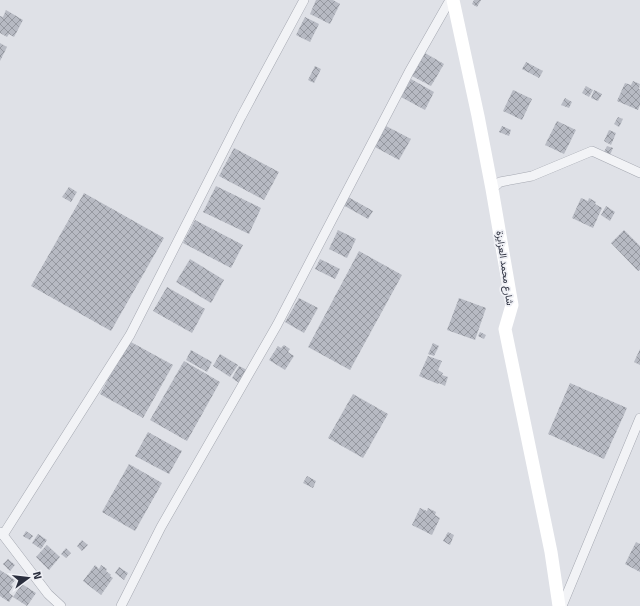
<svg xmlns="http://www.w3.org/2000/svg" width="640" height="606" font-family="'Titillium Web',Vazirmatn,sans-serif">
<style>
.building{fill:url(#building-cross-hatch)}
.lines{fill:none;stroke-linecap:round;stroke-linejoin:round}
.street-casing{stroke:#a5a8b1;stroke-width:10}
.street{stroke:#f2f3f6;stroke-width:9}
.secondary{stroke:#fff;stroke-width:13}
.labels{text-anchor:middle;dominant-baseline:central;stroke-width:3.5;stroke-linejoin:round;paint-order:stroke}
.street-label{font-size:10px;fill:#2a2e3d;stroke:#eff0f5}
</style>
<defs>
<pattern id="building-cross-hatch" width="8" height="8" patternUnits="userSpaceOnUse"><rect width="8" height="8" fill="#b7bac3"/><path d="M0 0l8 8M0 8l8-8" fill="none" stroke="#9598a0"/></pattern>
</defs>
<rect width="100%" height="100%" fill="#dfe1e7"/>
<!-- building -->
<g class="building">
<path d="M316,0H333L340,4L330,24L310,14Z"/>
<path d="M474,0H481L477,7L472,4Z"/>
<path d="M6,10L23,20L14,37L9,34L7,37L0,33V16L3,17Z"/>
<path d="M305,17L319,24L310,42L296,35Z"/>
<path d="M0,43L7,47L0,61Z"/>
<path d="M425,53L444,64L431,86L412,76Z"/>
<path d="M526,62L543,71L539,78L522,69Z"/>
<path d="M315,66L321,69L314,83L308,80Z"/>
<path d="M411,79L434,92L425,110L401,97Z"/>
<path d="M633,81L640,84L639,89H640V105L638,110L617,101L625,83L631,85Z"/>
<path d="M586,86L593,90L589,97L582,93Z"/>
<path d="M513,90L532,99L522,120L503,111Z"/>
<path d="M594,90L602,94L598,101L591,98Z"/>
<path d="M565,98L572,102L569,108L561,105Z"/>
<path d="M618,117L623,119L619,127L614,124Z"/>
<path d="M557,121L576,130L564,154L545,145Z"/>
<path d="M386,126L411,139L399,160L375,147Z"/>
<path d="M502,126L511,130L509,136L499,132Z"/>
<path d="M609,130L616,133L611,145L604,141Z"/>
<path d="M607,146L613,148L610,155L604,152Z"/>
<path d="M234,148L279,172L264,200L219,176Z"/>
<path d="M216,186L261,208L249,234L203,212Z"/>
<path d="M69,187L77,192L71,202L62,197Z"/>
<path d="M84,193L164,238L111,331L31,286Z"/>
<path d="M348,197L373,211L368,219L343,205Z"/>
<path d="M581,198L588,201L589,198L596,202L595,204L602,208L593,228L572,218Z"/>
<path d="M606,206L615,212L610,221L601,215Z"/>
<path d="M195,220L243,245L231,268L183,243Z"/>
<path d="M338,230L356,239L347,258L329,249Z"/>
<path d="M624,230L640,246V270L638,271L611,243Z"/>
<path d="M359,251L402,275L350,370L308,347Z"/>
<path d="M190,259L224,280L211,303L176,282Z"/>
<path d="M320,259L340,269L335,279L315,269Z"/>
<path d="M167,287L205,309L192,333L153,311Z"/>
<path d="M299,298L318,308L304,333L285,322Z"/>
<path d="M459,298L486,308L475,340L447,330Z"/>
<path d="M480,332L486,335L484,339L478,336Z"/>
<path d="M129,341L173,365L143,418L100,394Z"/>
<path d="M433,343L439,346L434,356L428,354Z"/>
<path d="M284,345L290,349L288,352L294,356L285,370L269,360L278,346L281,348Z"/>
<path d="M640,349V365L634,362Z"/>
<path d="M191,350L212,362L207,372L186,360Z"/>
<path d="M220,354L238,365L230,377L213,366Z"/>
<path d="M428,356L442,361L438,370L443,373L442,375L448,377L445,386L439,383L438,384L419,376Z"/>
<path d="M184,361L220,382L187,441L150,420Z"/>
<path d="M239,366L247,370L239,383L232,378Z"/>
<path d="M570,383L627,408L604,459L548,434Z"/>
<path d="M353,394L388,414L363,458L328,438Z"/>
<path d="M148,432L182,451L169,474L135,456Z"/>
<path d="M129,464L162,483L135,531L102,512Z"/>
<path d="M307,476L316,481L313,488L303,483Z"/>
<path d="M420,508L427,511L428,508L436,512L435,515L440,518L432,535L412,525Z"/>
<path d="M26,531L33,536L30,540L23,536Z"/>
<path d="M448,532L454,535L450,545L443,541Z"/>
<path d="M38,534L47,540L41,549L32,543Z"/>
<path d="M82,540L88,545L82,551L77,546Z"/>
<path d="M636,542L640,544V572L625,564Z"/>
<path d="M47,545L60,557L49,570L36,557Z"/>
<path d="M66,548L71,553L66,558L61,554Z"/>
<path d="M8,559L15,565L10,571L3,564Z"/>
<path d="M95,565L99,569L101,565L107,569L106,571L111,575L110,576L113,578L101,595L83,581Z"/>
<path d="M119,567L128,573L124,580L115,573Z"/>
<path d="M0,570L15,580L11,585L13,586L9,593L13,596L9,602L0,596Z"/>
<path d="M22,584L36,593L27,606L13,597Z"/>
</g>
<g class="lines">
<!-- street casing -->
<g class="street-casing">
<g id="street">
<path d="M492,189L500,182L532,176L592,151L640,173"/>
<path d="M0,532L3,535L48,594L61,606"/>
<path d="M3,535L130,335L241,117L304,0"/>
<path d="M121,606L161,527L277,325L409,72L450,0"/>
<path d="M562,606L640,418"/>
</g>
</g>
<!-- street -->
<use href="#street" class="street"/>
<!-- secondary -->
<path class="secondary" d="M453,0L478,116L492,189L512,305L505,329L551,552L559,606"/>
</g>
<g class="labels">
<!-- street labels -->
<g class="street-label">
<text transform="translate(505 268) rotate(82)">شارع محمد العزايزة</text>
</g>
</g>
<!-- north arrow -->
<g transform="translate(28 578) rotate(75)" stroke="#eff0f5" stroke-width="3" paint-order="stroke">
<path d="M0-3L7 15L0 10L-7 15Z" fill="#2a2e3d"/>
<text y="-6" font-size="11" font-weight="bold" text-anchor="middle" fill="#2a2e3d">N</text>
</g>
</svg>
